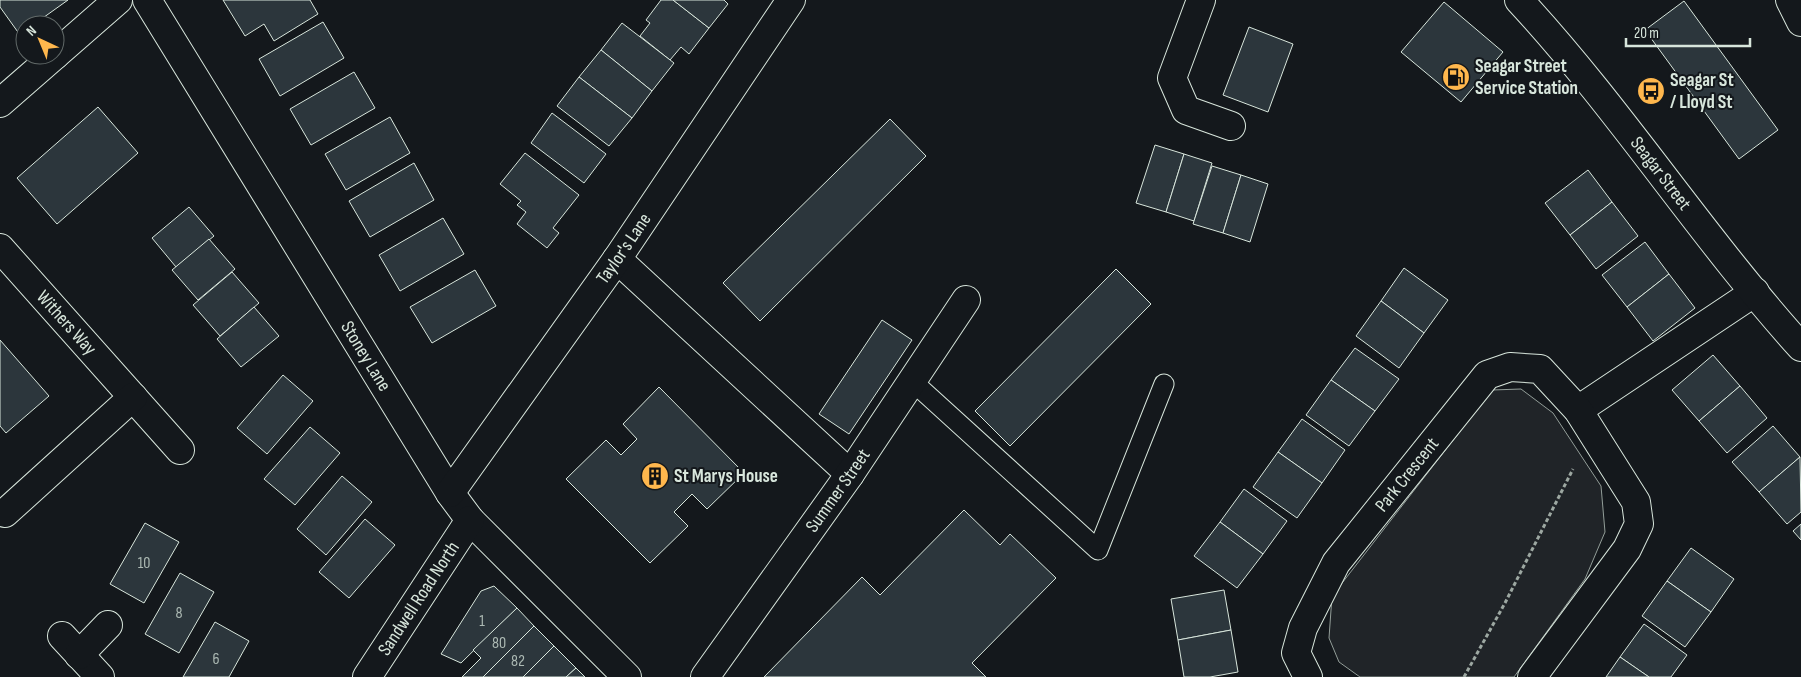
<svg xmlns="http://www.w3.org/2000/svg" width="1801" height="677" font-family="'Sofia Sans Condensed',sans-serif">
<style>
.green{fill:#202428;stroke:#939e99}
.building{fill:#2c363c;stroke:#d8e6dc}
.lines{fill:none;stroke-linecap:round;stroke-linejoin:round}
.lane-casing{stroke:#d8e6dc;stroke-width:21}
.street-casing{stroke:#d8e6dc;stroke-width:30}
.secondary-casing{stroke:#d8e6dc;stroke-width:30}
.path{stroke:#9da8a2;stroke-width:3;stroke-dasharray:4 2.5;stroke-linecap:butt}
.lane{stroke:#14181c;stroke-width:19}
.street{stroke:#14181c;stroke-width:28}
.secondary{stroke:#14181c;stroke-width:28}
.labels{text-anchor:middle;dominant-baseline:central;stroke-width:4;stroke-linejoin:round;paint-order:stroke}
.number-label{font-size:16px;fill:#adbab4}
.poi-label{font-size:19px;font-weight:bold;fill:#d8e6dc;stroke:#14181c;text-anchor:start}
.street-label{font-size:19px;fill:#d8e6dc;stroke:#14181c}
</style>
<rect width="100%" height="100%" fill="#14181c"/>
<!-- green -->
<path class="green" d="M1521,389L1553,413L1601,486L1605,532L1585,579L1514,677H1360L1339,662L1329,638L1332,596L1492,390Z"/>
<!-- building -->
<g class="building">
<path d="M0,0H68L33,25H25V31L20,35L0,7Z"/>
<path d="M223,0H310L318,14L274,41L264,24L245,36Z"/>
<path d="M661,0H673L709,28L689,54L681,47L670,60L640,36L650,23L646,20Z"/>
<path d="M673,0H724L728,4L709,28Z"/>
<path d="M1684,1L1778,130L1739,159L1645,30Z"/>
<path d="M1444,2L1503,52L1461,102L1401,52Z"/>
<path d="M323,22L344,58L280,96L259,59Z"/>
<path d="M622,23L674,63L652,91L601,50Z"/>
<path d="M1249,27L1293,44L1268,112L1223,95Z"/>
<path d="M601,50L652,91L632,118L579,77Z"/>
<path d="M354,72L375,108L311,145L290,109Z"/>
<path d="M579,77L632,118L609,146L557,106Z"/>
<path d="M98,107L138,153L57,224L17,178Z"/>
<path d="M552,113L606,154L584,183L531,143Z"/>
<path d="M390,117L410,153L346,190L325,154Z"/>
<path d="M890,119L926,156L760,321L723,283Z"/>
<path d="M1155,145L1184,154L1166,212L1136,203Z"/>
<path d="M525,153L579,195L553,228L559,233L547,248L517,224L526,212L517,205L521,201L500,184Z"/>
<path d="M1184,154L1212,163L1194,221L1166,212Z"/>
<path d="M414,163L434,200L370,237L349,201Z"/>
<path d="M1212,166L1241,175L1223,233L1193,224Z"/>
<path d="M1588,170L1612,202L1570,235L1545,203Z"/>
<path d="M1241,175L1268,184L1250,242L1223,233Z"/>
<path d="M1612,202L1638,236L1596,269L1570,235Z"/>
<path d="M189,207L214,236L176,267L152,238Z"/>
<path d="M443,218L464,254L400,291L379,255Z"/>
<path d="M209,239L235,269L198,300L172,270Z"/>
<path d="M1645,242L1669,274L1627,307L1602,275Z"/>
<path d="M1404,268L1448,300L1424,333L1381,301Z"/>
<path d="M1116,269L1151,304L1010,446L975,411Z"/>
<path d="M475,270L496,306L432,343L410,307Z"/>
<path d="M232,272L259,303L220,336L193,305Z"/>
<path d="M1669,274L1695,308L1653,341L1627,307Z"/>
<path d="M1381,301L1424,333L1399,368L1356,336Z"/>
<path d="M254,307L279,336L241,367L217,339Z"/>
<path d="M882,320L912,340L849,434L819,414Z"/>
<path d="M0,340L49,396L6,433L0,426Z"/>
<path d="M1355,348L1399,379L1375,411L1331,380Z"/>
<path d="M1713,355L1740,386L1699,421L1672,390Z"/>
<path d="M283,375L313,401L267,454L237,428Z"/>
<path d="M1331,380L1375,411L1349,446L1306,415Z"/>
<path d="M1740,386L1767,418L1727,453L1699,421Z"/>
<path d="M659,387L744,473L707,509L692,494L674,512L688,526L650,563L566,479L606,440L621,455L637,439L623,424Z"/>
<path d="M1302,419L1345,450L1322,483L1278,452Z"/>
<path d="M1773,426L1800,457L1759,492L1732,462Z"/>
<path d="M310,427L340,453L295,505L264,479Z"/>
<path d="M1278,452L1322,483L1297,518L1253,487Z"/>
<path d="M1800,457L1801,512L1787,524L1759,492Z"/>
<path d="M342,476L372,502L326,555L297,529Z"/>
<path d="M1244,489L1287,521L1263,554L1220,522Z"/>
<path d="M964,510L1000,545L1010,534L1056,578L972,663L986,677H764L862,577L880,595Z"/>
<path d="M365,519L395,545L349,598L319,572Z"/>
<path d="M1220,522L1263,554L1237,588L1194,556Z"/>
<path d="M145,523L179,542L144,603L110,584Z"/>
<path d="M1801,524V540L1793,531Z"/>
<path d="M1691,548L1734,579L1711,612L1667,581Z"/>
<path d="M180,573L214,592L179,653L145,634Z"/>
<path d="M1667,581L1711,612L1685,647L1642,616Z"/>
<path d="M494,586L517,608L461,663L441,654L481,591Z"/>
<path d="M1224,590L1231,630L1178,640L1171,599Z"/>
<path d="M517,608L534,626L483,677H462L481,658L473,650Z"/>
<path d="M215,622L249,641L229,677H183Z"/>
<path d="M1644,624L1687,655L1671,677H1649L1620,657Z"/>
<path d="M534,626L554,646L523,677H483Z"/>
<path d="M1231,630L1238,672L1210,677H1184L1178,640Z"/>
<path d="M554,646L576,668L566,677H523Z"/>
<path d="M1620,657L1649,677H1606Z"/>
<path d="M576,668L585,677H566Z"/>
</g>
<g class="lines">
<!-- lane casing -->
<g class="lane-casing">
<path id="lane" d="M912,381L1098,550L1164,384"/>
</g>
<!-- street casing -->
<g class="street-casing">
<g id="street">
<path id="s1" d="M147,0L450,493L470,520L627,677"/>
<path d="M1201,0L1172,78L1186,110L1231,126"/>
<path d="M1790,0L1801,22"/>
<path d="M55,55L118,0"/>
<path d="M0,103L55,55"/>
<path id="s2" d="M0,248L180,450"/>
<path d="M617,259L850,474"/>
<path d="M1578,410L1755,292"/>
<path id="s3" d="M450,493L617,259L791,0"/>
<path d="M5,513L133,397"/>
<path d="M62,636L100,677"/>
<path d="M79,655L108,625"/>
<path id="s4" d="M367,677L470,520"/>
<path id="s5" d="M705,677L850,474L966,300"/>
<path id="s6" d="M1308,677L1296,653L1303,628L1336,563L1487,375L1510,367L1540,369L1578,410L1636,502L1639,524L1627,549L1532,677"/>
</g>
</g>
<!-- secondary casing -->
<g class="secondary-casing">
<g id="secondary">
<path id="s7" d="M1519,0C1620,109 1701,236 1801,347"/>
</g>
</g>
<!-- path -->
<path class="path" d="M1464,677L1505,603L1573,469"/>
<!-- lane -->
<use href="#lane" class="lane"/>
<!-- street -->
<use href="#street" class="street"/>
<!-- secondary -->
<use href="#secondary" class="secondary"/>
</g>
<!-- icons -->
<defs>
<g id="fuel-disc" transform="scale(1.4375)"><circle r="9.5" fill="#ffb74d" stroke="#14181c"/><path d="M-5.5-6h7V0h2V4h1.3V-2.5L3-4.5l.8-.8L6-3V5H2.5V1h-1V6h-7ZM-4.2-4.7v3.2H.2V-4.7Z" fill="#111"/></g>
<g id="bus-disc" transform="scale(1.4375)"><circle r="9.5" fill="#ffb74d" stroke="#14181c"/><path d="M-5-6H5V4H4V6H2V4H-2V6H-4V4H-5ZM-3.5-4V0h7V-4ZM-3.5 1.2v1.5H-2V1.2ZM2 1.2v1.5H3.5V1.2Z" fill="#111"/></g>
<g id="building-disc" transform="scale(1.4375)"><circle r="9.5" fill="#ffb74d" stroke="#14181c"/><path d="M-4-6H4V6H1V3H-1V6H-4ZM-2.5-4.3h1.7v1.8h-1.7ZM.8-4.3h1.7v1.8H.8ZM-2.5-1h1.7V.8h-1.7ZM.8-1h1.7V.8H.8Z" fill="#111"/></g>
</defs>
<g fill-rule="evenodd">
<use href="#fuel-disc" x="1456" y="77"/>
<use href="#bus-disc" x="1651" y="91"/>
<use href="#building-disc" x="655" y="476"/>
</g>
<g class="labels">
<!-- number labels -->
<g class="number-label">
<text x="144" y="563">10</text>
<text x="179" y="613">8</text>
<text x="482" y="621">1</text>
<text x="499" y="643">80</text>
<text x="216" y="659">6</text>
<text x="518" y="661">82</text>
</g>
<!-- poi labels -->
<g class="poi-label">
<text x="1475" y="66">Seagar Street<tspan x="1475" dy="22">Service Station</tspan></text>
<text x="1670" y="80">Seagar St<tspan x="1670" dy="22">/ Lloyd St</tspan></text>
<text x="674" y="476">St Marys House</text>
</g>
<!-- street labels -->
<g class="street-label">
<text stroke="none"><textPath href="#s7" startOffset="224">Seagar Street</textPath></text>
<text stroke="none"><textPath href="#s3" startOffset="300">Taylor's Lane</textPath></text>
<text stroke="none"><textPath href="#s2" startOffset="100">Withers Way</textPath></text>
<text stroke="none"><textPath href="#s1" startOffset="418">Stoney Lane</textPath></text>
<text stroke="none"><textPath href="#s6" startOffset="239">Park Crescent</textPath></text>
<text stroke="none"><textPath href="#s5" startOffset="229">Summer Street</textPath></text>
<text stroke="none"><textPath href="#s4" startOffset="94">Sandwell Road North</textPath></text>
</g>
</g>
<!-- north arrow -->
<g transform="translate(40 40) rotate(316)"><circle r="24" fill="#14181c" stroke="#626a69"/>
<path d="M0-4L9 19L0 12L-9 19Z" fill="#ffb74d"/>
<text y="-8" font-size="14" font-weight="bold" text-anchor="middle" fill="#d8e6dc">N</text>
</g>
<!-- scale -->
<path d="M1626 38v8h124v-8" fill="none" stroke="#d8e6dc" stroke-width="2.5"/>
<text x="1634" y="38" font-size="15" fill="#d8e6dc" stroke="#14181c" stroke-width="4" paint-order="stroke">20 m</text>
</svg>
